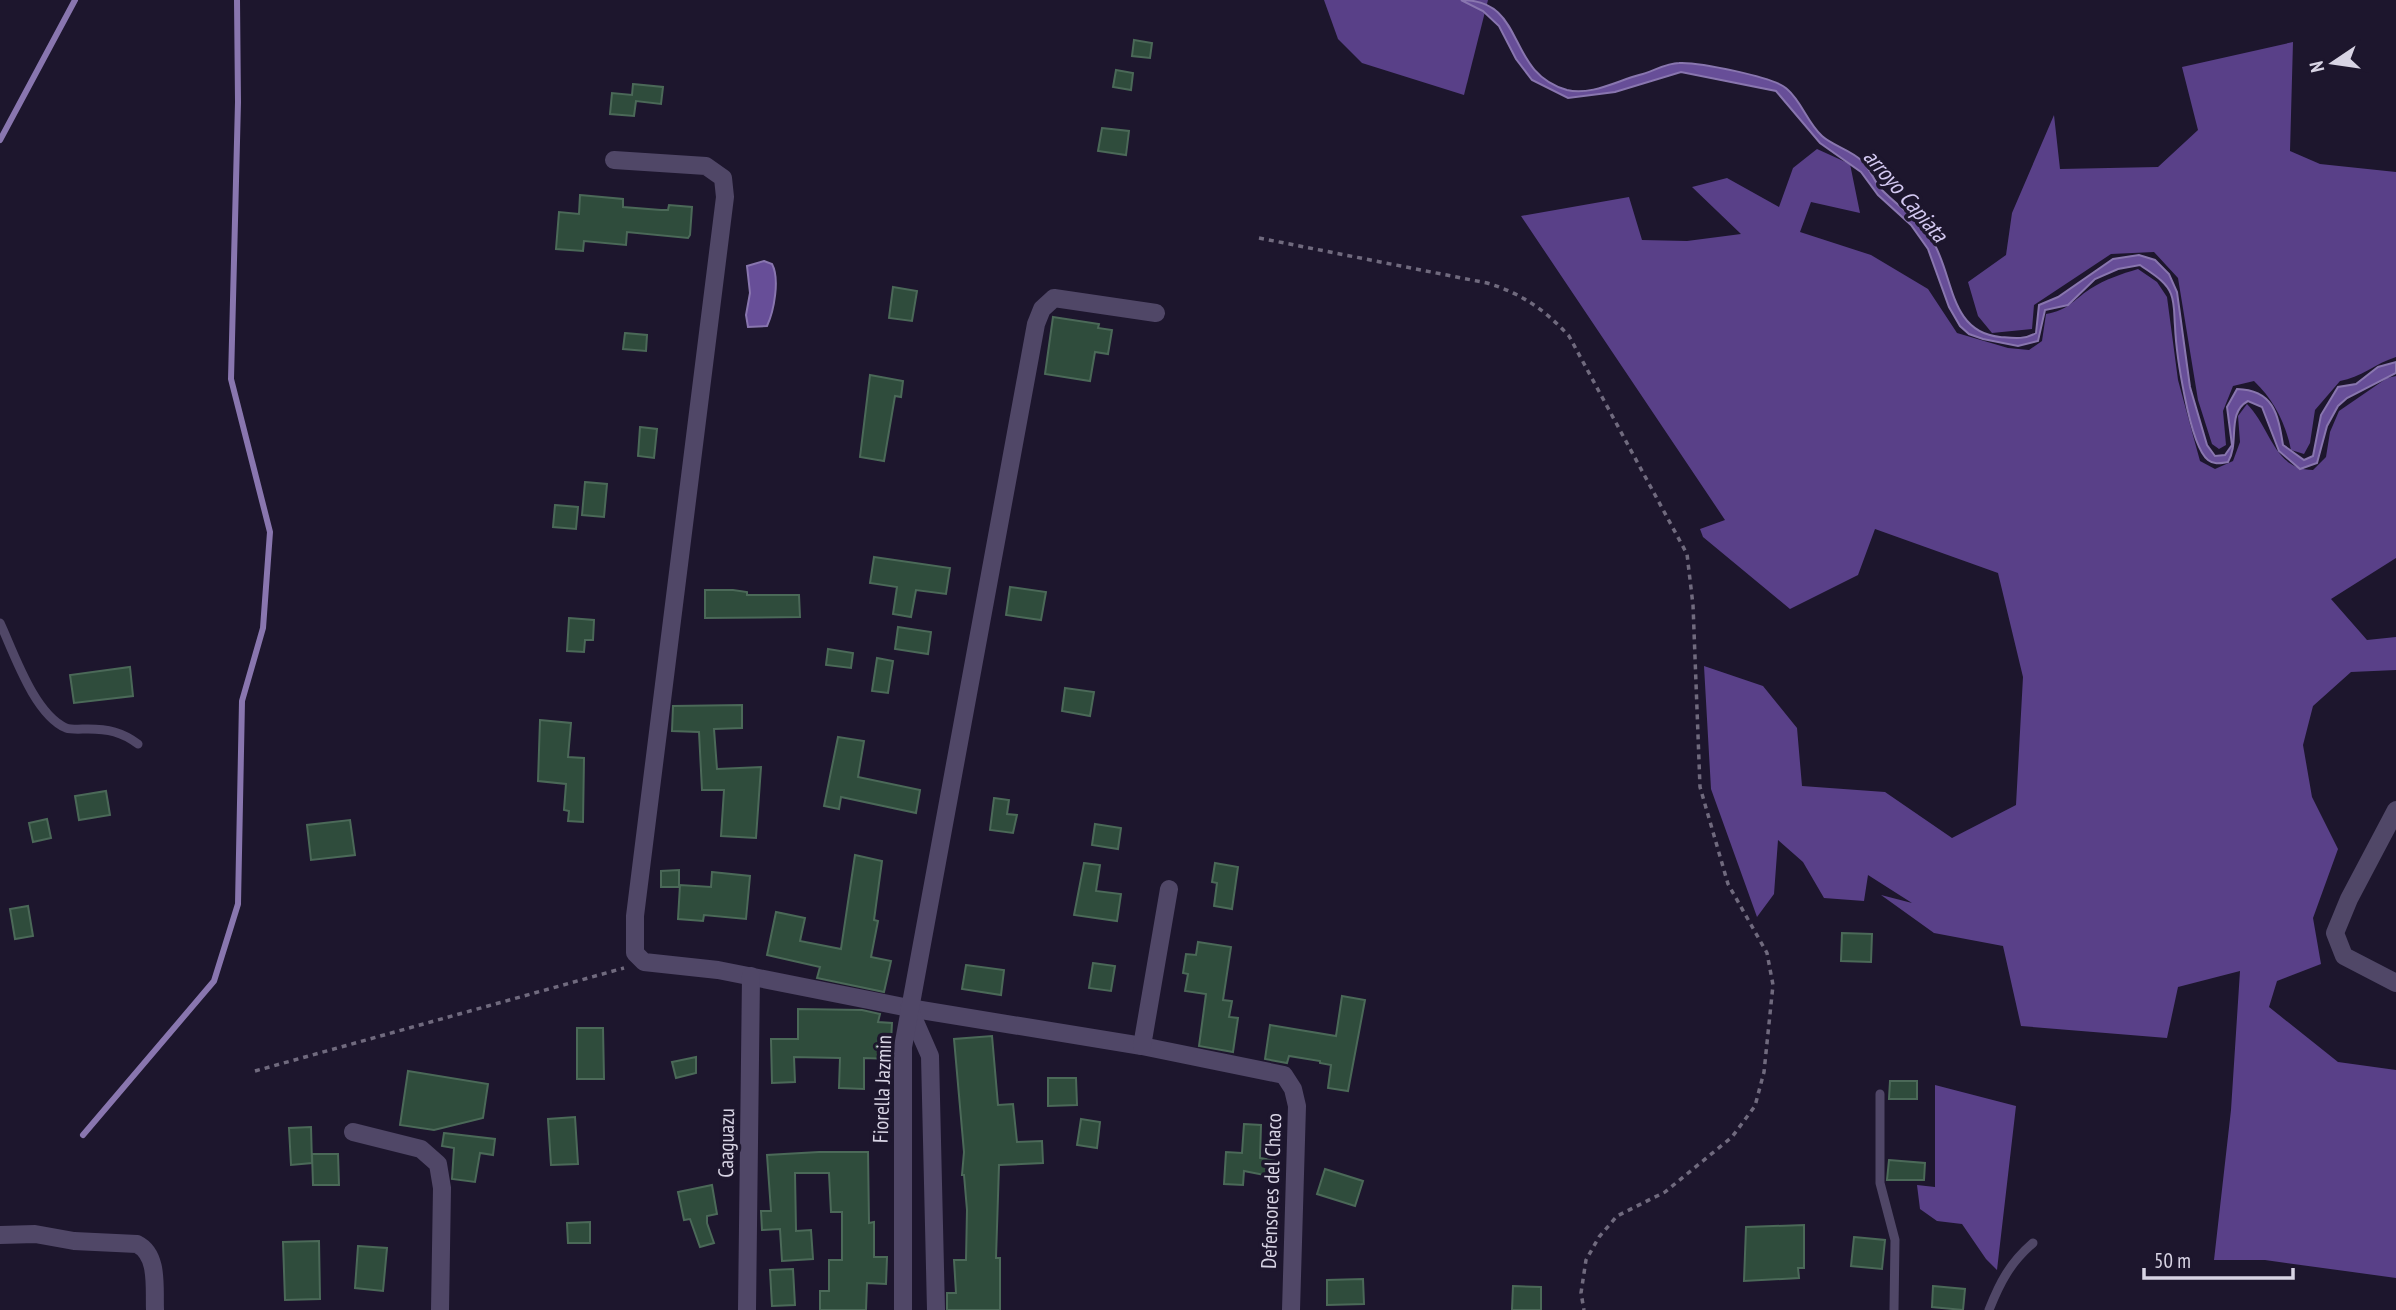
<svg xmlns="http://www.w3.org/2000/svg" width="2396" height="1310" font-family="'PT Sans Narrow',sans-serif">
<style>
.forest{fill:#594088}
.water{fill:#674e98;stroke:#8976af;stroke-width:2}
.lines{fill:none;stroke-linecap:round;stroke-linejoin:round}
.stream{stroke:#8976af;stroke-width:6}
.building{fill:#2f4c3c;stroke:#4b6958;stroke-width:2}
.path{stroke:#706a7e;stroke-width:3.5;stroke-dasharray:5 5;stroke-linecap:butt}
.lane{stroke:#504767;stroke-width:9}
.street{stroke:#504767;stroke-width:18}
.labels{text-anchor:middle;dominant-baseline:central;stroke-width:7;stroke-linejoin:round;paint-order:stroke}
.street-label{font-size:21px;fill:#d8d4e4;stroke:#1d162d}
.water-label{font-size:23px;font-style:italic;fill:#d3c8f1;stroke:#1d162d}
</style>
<rect width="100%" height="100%" fill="#1d162d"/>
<!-- forest -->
<g class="forest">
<path d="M1324,0H1488L1464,95L1362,63L1338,39Z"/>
<path d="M2293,42L2290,151L2320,164L2396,172V357C2376,363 2360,378 2340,381L2315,410L2310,443L2304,454L2291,450C2286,424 2274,400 2254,381L2233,386L2223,411L2226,445L2219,449L2212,444L2198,400L2178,278L2154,252L2111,254L2034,305L2032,329L1992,333L1978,316L1968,282L2006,255L2012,213L2054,115L2060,169L2158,167L2198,130L2182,67Z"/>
<path d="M1817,149L1850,164L1860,213L1811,202L1800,232L1871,255L1928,289L1957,333L2008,348L2029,350L2042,341L2046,314C2069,310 2072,301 2090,289C2106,279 2121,274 2138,269L2157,282L2167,297L2178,380L2200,461L2215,469L2233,461L2240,442L2238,416L2247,404C2271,428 2274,470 2313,470L2326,457L2330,432L2339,411L2387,378L2396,376V558L2331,599L2367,640L2396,637V670L2351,672L2313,706L2303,745L2312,797L2338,849L2313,918L2321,964L2277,981L2269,1007L2338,1062L2396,1070V1278L2265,1260H2214L2231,1110L2240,971L2178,987L2167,1038L2021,1026L2003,946L1934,933L1881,895L1912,903L1868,875L1864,901L1824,898L1803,862L1778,840L1774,894L1757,917L1711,789L1704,666L1763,686L1797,728L1802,786L1885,792L1952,838L2016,805L2023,677L1998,573L1875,529L1858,575L1790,609L1703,537L1700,529L1725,520L1521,216L1629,197L1642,240L1687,241L1741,234L1692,187L1727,178L1779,207L1793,168Z"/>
<path d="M1935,1085L2016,1106L1997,1270L1986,1259L1962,1224L1937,1221L1920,1209L1917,1185L1935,1187Z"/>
</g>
<!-- water -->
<g class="water">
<path d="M1461,0C1528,0 1504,72 1567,90C1590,96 1617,81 1639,75C1652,72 1666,63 1679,63C1698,62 1775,77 1787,89C1802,102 1807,122 1822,136C1833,146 1851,150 1862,161C1871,169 1874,183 1883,191C1899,207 1919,220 1932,240C1954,274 1948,332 2000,337C2013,338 2024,340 2036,333L2039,305L2058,297L2113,259L2139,255L2155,260L2169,274L2177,292L2190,387L2207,445L2215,456L2225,455L2232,445L2227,407L2237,389C2273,390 2278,413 2283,445L2304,460L2313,456L2321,415L2338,387L2356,384L2378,367L2396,362V373L2347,398L2338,406L2327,426L2317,463L2300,469L2279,451L2262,407L2248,401C2226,413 2240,442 2228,462C2221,463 2214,465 2208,460C2189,445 2176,351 2175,326C2174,316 2175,304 2171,294C2166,281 2151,273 2140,265L2118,269L2095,279L2068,305L2045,310L2038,341L2018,346L1983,339L1969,334L1960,326L1949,307L1928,249L1911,225L1878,195L1861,172L1820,143L1776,91L1681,72L1615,92L1568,98L1532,80L1516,59L1499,26L1483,11Z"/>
<path d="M764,261L772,264C780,279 774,311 767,326L748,327L746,315L750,293L747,266Z"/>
</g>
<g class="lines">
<!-- stream -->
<g class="stream">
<path d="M0,140L75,0"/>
<path d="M83,1135L214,981L238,904L242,701L263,628L270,532L231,379L238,102L237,0"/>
</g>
</g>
<!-- building -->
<g class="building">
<path d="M1134,40L1152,43L1150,58L1132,56Z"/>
<path d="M1116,70L1133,73L1131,90L1113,87Z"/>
<path d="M633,84L663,87L661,104L636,101L634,116L610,114L612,93L632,95Z"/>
<path d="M1102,128L1129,131L1126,155L1098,151Z"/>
<path d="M580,195L623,199V207L661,210H668L669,205L692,207L690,235L688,238L627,232L626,245L584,241L583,251L556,249L559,212L579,214Z"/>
<path d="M893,287L917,291L912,321L889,318Z"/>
<path d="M1053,317L1099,324L1098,328L1112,330L1108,354L1095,352L1090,381L1045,374Z"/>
<path d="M625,333L647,335L646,351L623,349Z"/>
<path d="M870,375L903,381L901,397L895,396L884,461L860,457Z"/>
<path d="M640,427L657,429L654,458L638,456Z"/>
<path d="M585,482L607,484L604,517L582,515Z"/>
<path d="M555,505L578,507L576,529L553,527Z"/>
<path d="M874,557L950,568L946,594L916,590L911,617L893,614L897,587L870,583Z"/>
<path d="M1010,587L1046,592L1041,620L1006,615Z"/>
<path d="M705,590H733L747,592V595H799L800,617L705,618Z"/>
<path d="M569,618L594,620L593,640H585L584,652L567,651Z"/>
<path d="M898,627L931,632L928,654L895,649Z"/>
<path d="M828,649L853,653L851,668L826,665Z"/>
<path d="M877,658L893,661L888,693L872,691Z"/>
<path d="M130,667L133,696L74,703L70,675Z"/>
<path d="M1065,688L1094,692L1090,716L1062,711Z"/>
<path d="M742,705V728L714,729L717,769L761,767L756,838L721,836L724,790H702L699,732L672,731L673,706Z"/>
<path d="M540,720L571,723L568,757L584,758L583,822L568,821L569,811L564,810L566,784L538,781Z"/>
<path d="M838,737L864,741L858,777L920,790L916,813L841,797L839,809L824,806Z"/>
<path d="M106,791L110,815L79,820L75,796Z"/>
<path d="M994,798L1009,800L1007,814L1017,815L1013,833L990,830Z"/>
<path d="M47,819L51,838L33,842L29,823Z"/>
<path d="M350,820L355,855L311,860L307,825Z"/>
<path d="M1095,824L1121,828L1118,849L1092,845Z"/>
<path d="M855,855L882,861L874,920L878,921L871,957L891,961L884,992L817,978L820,967L767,955L776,912L805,918L800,941L841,949Z"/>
<path d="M1084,863L1100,865L1096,891L1121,894L1117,921L1074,915Z"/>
<path d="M1215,863L1238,867L1232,909L1214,906L1217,883L1212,882Z"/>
<path d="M679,870V887H661V871Z"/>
<path d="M712,872L750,876L746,919L704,915L703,921L678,919L680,885L711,887Z"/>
<path d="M28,906L33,936L15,939L10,909Z"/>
<path d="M1842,933L1872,934L1871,962L1841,961Z"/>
<path d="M1198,942L1231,947L1223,1000L1232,1001L1229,1017L1238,1018L1233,1052L1199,1046L1206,994L1185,991L1188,974L1183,973L1186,954L1196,955Z"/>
<path d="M1093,963L1115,966L1111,991L1089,988Z"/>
<path d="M966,965L1004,970L1001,995L962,989Z"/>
<path d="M1342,996L1365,1000L1348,1091L1328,1088L1331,1065L1320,1063V1061L1289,1056L1287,1063L1265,1059L1270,1025L1336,1036Z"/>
<path d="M798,1009L862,1010L880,1014L878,1022L892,1023L890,1059L864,1058V1089L839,1088L840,1058L794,1057L795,1082L772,1083L771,1039H798Z"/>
<path d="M577,1028H603L604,1079H577Z"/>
<path d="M992,1036L998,1105L1013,1104L1017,1142L1042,1141L1043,1163L999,1165L996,1258H1000V1310H947V1293H956L954,1260H966L967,1210L964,1175H962L964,1152L954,1039Z"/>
<path d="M696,1057V1073L676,1078L672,1062Z"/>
<path d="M408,1071L488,1084L483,1118L434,1130L400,1125Z"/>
<path d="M1048,1078H1076L1077,1105L1048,1106Z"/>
<path d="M1890,1081H1917V1099H1889Z"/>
<path d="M575,1117L578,1164L551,1165L548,1119Z"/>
<path d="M1081,1119L1100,1122L1097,1148L1077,1145Z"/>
<path d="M1244,1124L1261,1125L1260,1158L1277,1161L1274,1177L1244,1171L1243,1185L1224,1184L1226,1152L1242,1153Z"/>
<path d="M311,1127L312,1163L291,1165L289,1128Z"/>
<path d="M444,1133L495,1139L493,1155L480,1153L475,1182L452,1179L454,1148L442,1146Z"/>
<path d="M819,1152H868L869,1223L874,1222V1257H887L886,1284L867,1283L866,1310H820V1291H829V1260H842V1212H831L829,1173H795L796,1231L811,1230L813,1259L782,1261L780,1229L762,1230L761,1211H771L767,1155Z"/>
<path d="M312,1154H338L339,1185H313Z"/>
<path d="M1889,1160L1925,1163L1924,1180H1887Z"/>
<path d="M1325,1169L1363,1181L1355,1206L1317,1194Z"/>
<path d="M712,1185L717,1214L707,1216V1223L714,1243L700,1247L690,1219L684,1220L678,1192Z"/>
<path d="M590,1222V1243H568L567,1223Z"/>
<path d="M1804,1225V1268H1798L1799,1278L1744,1281L1746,1227Z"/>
<path d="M1854,1237L1885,1240L1882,1269L1851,1266Z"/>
<path d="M319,1241L320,1299L285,1300L283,1242Z"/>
<path d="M358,1246L387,1248L383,1291L355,1288Z"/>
<path d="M793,1269L795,1305L772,1306L770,1270Z"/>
<path d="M1363,1279L1364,1304L1327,1305V1280Z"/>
<path d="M1513,1286L1541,1287V1310H1512Z"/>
<path d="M1933,1286L1965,1289L1963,1310L1932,1307Z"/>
</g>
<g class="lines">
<!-- path -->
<g class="path">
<path d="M1259,238L1487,283C1521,293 1545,310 1569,336L1687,554L1693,605L1700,787L1728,884L1767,953L1773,985L1764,1072L1755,1106L1732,1137L1665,1192L1617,1216L1599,1237L1586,1260L1581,1293L1584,1310"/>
<path d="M255,1071L624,968"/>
</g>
<!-- lane -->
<g class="lane">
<path d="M0,623C14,653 34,714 66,728C72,730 81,729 88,729C108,729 122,732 138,744"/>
<path d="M1880,1094V1183L1895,1240L1894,1310"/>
<path d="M1989,1310C2000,1282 2010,1263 2033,1243"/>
</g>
<!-- street -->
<g class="street">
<path d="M614,160L706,166L723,178L725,197L635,916V953L644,962L718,970L909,1008L1142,1046L1284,1075L1293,1089L1297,1106L1291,1310"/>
<path d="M2396,810L2349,899L2335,933L2344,956L2396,983"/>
<path d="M909,1008L930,1056L936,1310"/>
<path d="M1142,1046L1169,889"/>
<path d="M353,1132L421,1149L438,1164L442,1188L440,1310"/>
<path d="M0,1235L35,1234L74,1241L137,1244C159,1255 154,1288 155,1310"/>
<path d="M747,1310L751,976"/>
<path d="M903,1310V1047L1036,324L1042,309L1054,298L1156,313"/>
</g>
</g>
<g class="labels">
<!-- street labels -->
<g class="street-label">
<text transform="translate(882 1089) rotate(-88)">Fiorella Jazmin</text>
<text transform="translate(726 1143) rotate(-89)">Caaguazu</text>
<text transform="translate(1271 1191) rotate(-88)">Defensores del Chaco</text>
</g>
<!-- water labels -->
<g class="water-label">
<text transform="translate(1906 195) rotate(49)">arroyo Capiata</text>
</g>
</g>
<!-- north arrow -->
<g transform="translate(2333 63) rotate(257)" stroke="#1d162d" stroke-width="5" paint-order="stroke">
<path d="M0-5L12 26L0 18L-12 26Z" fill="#d8d4e4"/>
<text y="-10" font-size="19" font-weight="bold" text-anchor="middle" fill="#d8d4e4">N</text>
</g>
<!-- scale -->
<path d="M2144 1268v10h149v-10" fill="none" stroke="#d8d4e4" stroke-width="3.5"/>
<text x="2154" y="1268" font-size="21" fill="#d8d4e4" stroke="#1d162d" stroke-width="5" paint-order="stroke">50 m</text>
</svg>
